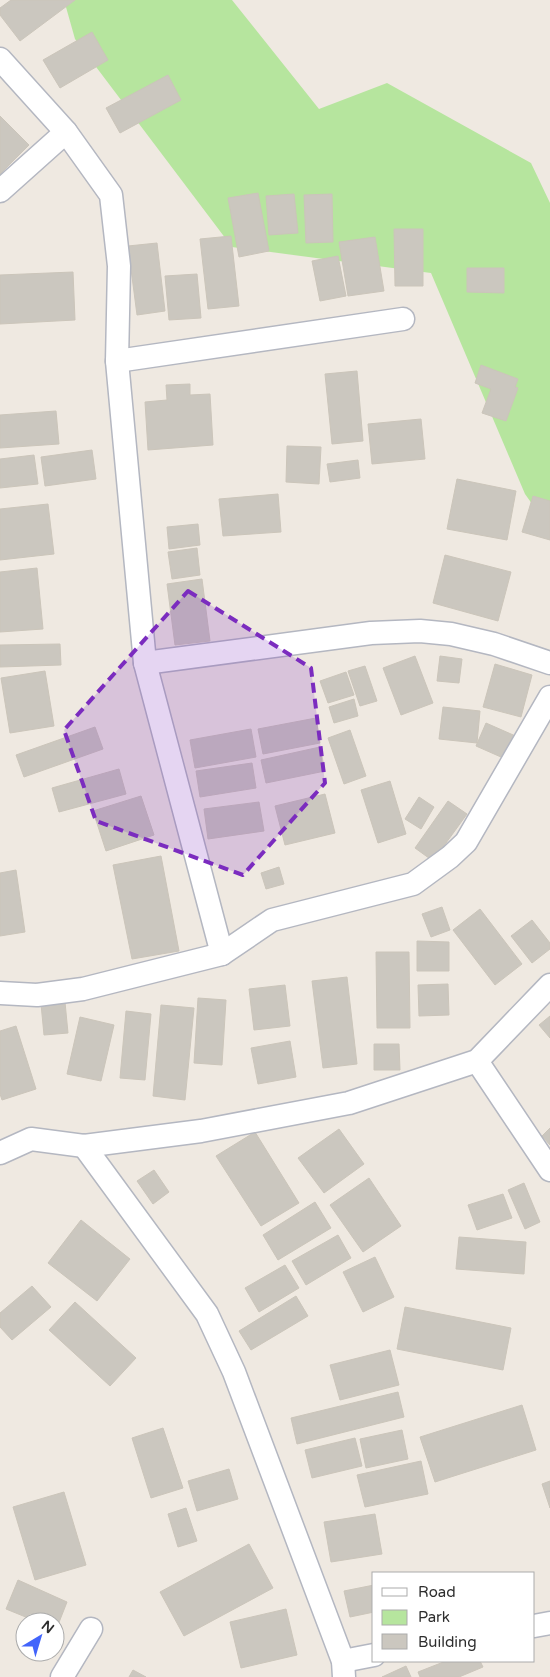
<svg xmlns="http://www.w3.org/2000/svg" width="550" height="1677" font-family="'Varela Round',sans-serif">
<style>
.green{fill:#b6e59e}
.building{fill:#cbc7bf;stroke:#cbc5ba}
.lines{fill:none;stroke-linecap:round;stroke-linejoin:round}
.street-casing{stroke:#b4b7c1;stroke-width:25}
.street{stroke:#fff;stroke-width:22}
.marked{fill:#7b2cbf;fill-opacity:0.2;stroke:#7b2cbf;stroke-width:4;stroke-dasharray:10 6;stroke-linejoin:round}
</style>
<rect width="100%" height="100%" fill="#efe9e1"/>
<!-- green -->
<path class="green" d="M64,0H232L319,109L387,83L531,163L550,203V529L525,494L431,273L232,247L75,39Z"/>
<!-- building -->
<g class="building">
<path d="M11,0H75L20,41L0,15V8Z"/>
<path d="M92,32L108,60L60,88L43,60Z"/>
<path d="M168,75L181,100L120,133L106,108Z"/>
<path d="M0,116L29,145L0,174Z"/>
<path d="M258,193L269,251L239,257L228,198Z"/>
<path d="M294,194L298,233L269,235L266,196Z"/>
<path d="M332,194L333,242L306,243L304,195Z"/>
<path d="M394,229H423V286H395Z"/>
<path d="M231,236L239,306L208,309L200,239Z"/>
<path d="M375,237L384,291L348,296L339,242Z"/>
<path d="M157,243L165,311L137,315L128,246Z"/>
<path d="M338,256L346,296L320,301L312,261Z"/>
<path d="M467,268H504V293L467,292Z"/>
<path d="M73,272L75,320L0,324V275Z"/>
<path d="M197,274L201,318L169,320L165,276Z"/>
<path d="M481,365L518,379L515,387L518,388L506,421L482,413L491,389L475,383Z"/>
<path d="M357,371L363,441L332,444L325,374Z"/>
<path d="M190,384V395L210,394L213,445L148,450L145,402L167,400L166,385Z"/>
<path d="M56,411L59,444L0,448V415Z"/>
<path d="M421,419L425,459L372,464L368,424Z"/>
<path d="M287,446L321,447L319,484L286,482Z"/>
<path d="M92,450L96,479L45,486L41,457Z"/>
<path d="M34,455L38,484L0,488V459Z"/>
<path d="M358,460L360,478L330,482L327,464Z"/>
<path d="M457,479L516,491L507,540L447,529Z"/>
<path d="M278,494L281,532L223,536L219,499Z"/>
<path d="M533,496L550,501V540L522,532Z"/>
<path d="M48,504L54,554L0,560V509Z"/>
<path d="M198,524L200,545L169,549L167,527Z"/>
<path d="M197,548L200,575L172,579L168,552Z"/>
<path d="M445,555L511,572L498,621L433,603Z"/>
<path d="M37,568L43,629L0,632V572Z"/>
<path d="M202,579L210,641L175,645L167,584Z"/>
<path d="M60,644L61,665L0,667V645Z"/>
<path d="M415,656L433,703L401,715L383,668Z"/>
<path d="M440,656L462,659L459,683L437,681Z"/>
<path d="M495,664L532,675L521,717L483,707Z"/>
<path d="M365,666L377,701L360,706L348,671Z"/>
<path d="M45,671L54,726L10,733L1,678Z"/>
<path d="M346,672L354,695L328,703L320,681Z"/>
<path d="M354,699L358,716L334,723L329,707Z"/>
<path d="M443,707L480,711L477,743L439,739Z"/>
<path d="M316,718L320,743L263,754L258,729Z"/>
<path d="M486,723L520,738L510,761L476,746Z"/>
<path d="M95,727L103,749L24,777L16,755Z"/>
<path d="M251,729L256,757L195,768L190,740Z"/>
<path d="M350,730L366,776L344,784L328,738Z"/>
<path d="M320,747L325,771L266,783L261,760Z"/>
<path d="M252,763L256,788L200,797L196,771Z"/>
<path d="M119,769L126,794L59,812L52,788Z"/>
<path d="M390,781L406,834L378,843L361,790Z"/>
<path d="M325,794L335,833L285,845L275,806Z"/>
<path d="M141,796L154,835L106,851L93,811Z"/>
<path d="M419,797L434,807L421,829L405,819Z"/>
<path d="M448,801L467,814L433,861L415,848Z"/>
<path d="M259,802L264,831L208,839L204,809Z"/>
<path d="M161,856L179,951L132,959L113,865Z"/>
<path d="M279,867L284,884L266,889L261,873Z"/>
<path d="M16,870L25,932L0,936V873Z"/>
<path d="M442,907L450,930L431,937L422,914Z"/>
<path d="M480,909L522,964L495,985L453,930Z"/>
<path d="M532,920L550,943V949L532,963L511,936Z"/>
<path d="M417,941L449,942V971H417Z"/>
<path d="M376,952H409L410,1028H377Z"/>
<path d="M347,977L357,1064L323,1068L312,981Z"/>
<path d="M448,984L449,1015L419,1016L418,985Z"/>
<path d="M285,985L290,1026L254,1030L249,989Z"/>
<path d="M198,998L226,1000L222,1065L194,1063Z"/>
<path d="M65,1002L68,1033L44,1035L41,1004Z"/>
<path d="M161,1005L194,1008L185,1100L153,1096Z"/>
<path d="M126,1011L151,1014L145,1080L120,1078Z"/>
<path d="M550,1016V1038L539,1025Z"/>
<path d="M80,1017L114,1025L101,1081L67,1074Z"/>
<path d="M16,1026L36,1089L2,1100L0,1094V1031Z"/>
<path d="M290,1041L296,1077L258,1084L251,1048Z"/>
<path d="M374,1044H399L400,1070H374Z"/>
<path d="M550,1128V1145L542,1136Z"/>
<path d="M339,1129L364,1164L324,1193L298,1158Z"/>
<path d="M255,1132L299,1203L261,1226L216,1156Z"/>
<path d="M154,1170L169,1192L153,1204L137,1181Z"/>
<path d="M369,1178L401,1226L363,1252L330,1205Z"/>
<path d="M524,1183L540,1222L525,1229L508,1190Z"/>
<path d="M503,1194L512,1218L477,1230L468,1205Z"/>
<path d="M315,1202L331,1228L278,1260L263,1235Z"/>
<path d="M81,1220L130,1259L97,1301L48,1263Z"/>
<path d="M338,1235L351,1258L306,1285L292,1261Z"/>
<path d="M459,1237L526,1242L524,1274L456,1269Z"/>
<path d="M375,1257L394,1297L363,1312L343,1272Z"/>
<path d="M285,1265L299,1288L259,1312L245,1288Z"/>
<path d="M32,1286L51,1307L12,1340L0,1327V1313Z"/>
<path d="M296,1296L308,1316L251,1350L239,1331Z"/>
<path d="M75,1302L136,1358L110,1386L49,1330Z"/>
<path d="M405,1307L511,1328L503,1370L397,1349Z"/>
<path d="M390,1350L399,1385L340,1400L330,1365Z"/>
<path d="M398,1392L404,1417L297,1444L291,1418Z"/>
<path d="M522,1405L536,1450L435,1482L420,1437Z"/>
<path d="M163,1428L183,1488L151,1498L132,1438Z"/>
<path d="M402,1430L408,1459L366,1468L360,1439Z"/>
<path d="M355,1438L362,1466L312,1478L305,1450Z"/>
<path d="M421,1461L428,1494L365,1507L357,1475Z"/>
<path d="M229,1469L238,1499L197,1511L188,1481Z"/>
<path d="M550,1481V1508L542,1484Z"/>
<path d="M64,1492L86,1565L35,1580L13,1507Z"/>
<path d="M186,1508L197,1541L178,1547L168,1514Z"/>
<path d="M375,1514L382,1554L331,1562L324,1522Z"/>
<path d="M249,1544L273,1588L184,1636L160,1592Z"/>
<path d="M18,1580L67,1602L56,1630L55,1622H38L6,1609Z"/>
<path d="M374,1585V1612L350,1617L344,1591Z"/>
<path d="M286,1609L297,1655L241,1668L230,1622Z"/>
<path d="M446,1661H480L483,1667L459,1677H420L418,1672Z"/>
<path d="M406,1666L411,1677H382Z"/>
<path d="M133,1670L146,1677H129Z"/>
</g>
<g class="lines">
<!-- street casing -->
<g class="street-casing">
<g id="street">
<path d="M0,59L66,132L111,195L119,266L117,361L145,663L222,954"/>
<path d="M0,191L66,132"/>
<path d="M117,361L403,319"/>
<path d="M145,663L371,633L420,631L451,634L494,644L550,663"/>
<path d="M0,993L37,995L83,989L222,954L272,920L413,884L450,857L466,842L550,697"/>
<path d="M477,1061L550,1170"/>
<path d="M84,1146L207,1314L234,1372L343,1661L344,1677"/>
<path d="M0,1153L31,1139L84,1146L201,1131L349,1103L477,1061L550,985"/>
<path d="M534,1626L550,1623"/>
<path d="M343,1661L374,1655"/>
<path d="M62,1677L91,1629"/>
</g>
</g>
<!-- street -->
<use href="#street" class="street"/>
</g>
<!-- marked area -->
<path class="marked" d="M188,591L311,668L325,783L243,875L96,821L64,730Z"/>
<!-- legend -->
<rect x="372" y="1572" width="162" height="90" fill="#ffffff" stroke="#ababab"/>
<rect x="382" y="1588" width="25" height="8" fill="#ffffff" stroke="#ababab"/>
<text x="418" y="1597" font-size="15" fill="#2e2e2e">Road</text>
<rect x="382" y="1610" width="25" height="15" fill="#b6e59e" stroke="#ababab"/>
<text x="418" y="1622" font-size="15" fill="#2e2e2e">Park</text>
<rect x="382" y="1634" width="25" height="15" fill="#cbc7bf" stroke="#ababab"/>
<text x="418" y="1647" font-size="15" fill="#2e2e2e">Building</text>
<!-- north arrow -->
<g transform="translate(40 1637) rotate(38)"><circle r="24" fill="#ffffff" stroke="#ababab"/>
<path d="M0-4L9 19L0 12L-9 19Z" fill="#4264fb"/>
<text y="-8" font-size="14" font-weight="bold" text-anchor="middle" fill="#2e2e2e">N</text>
</g>
</svg>
